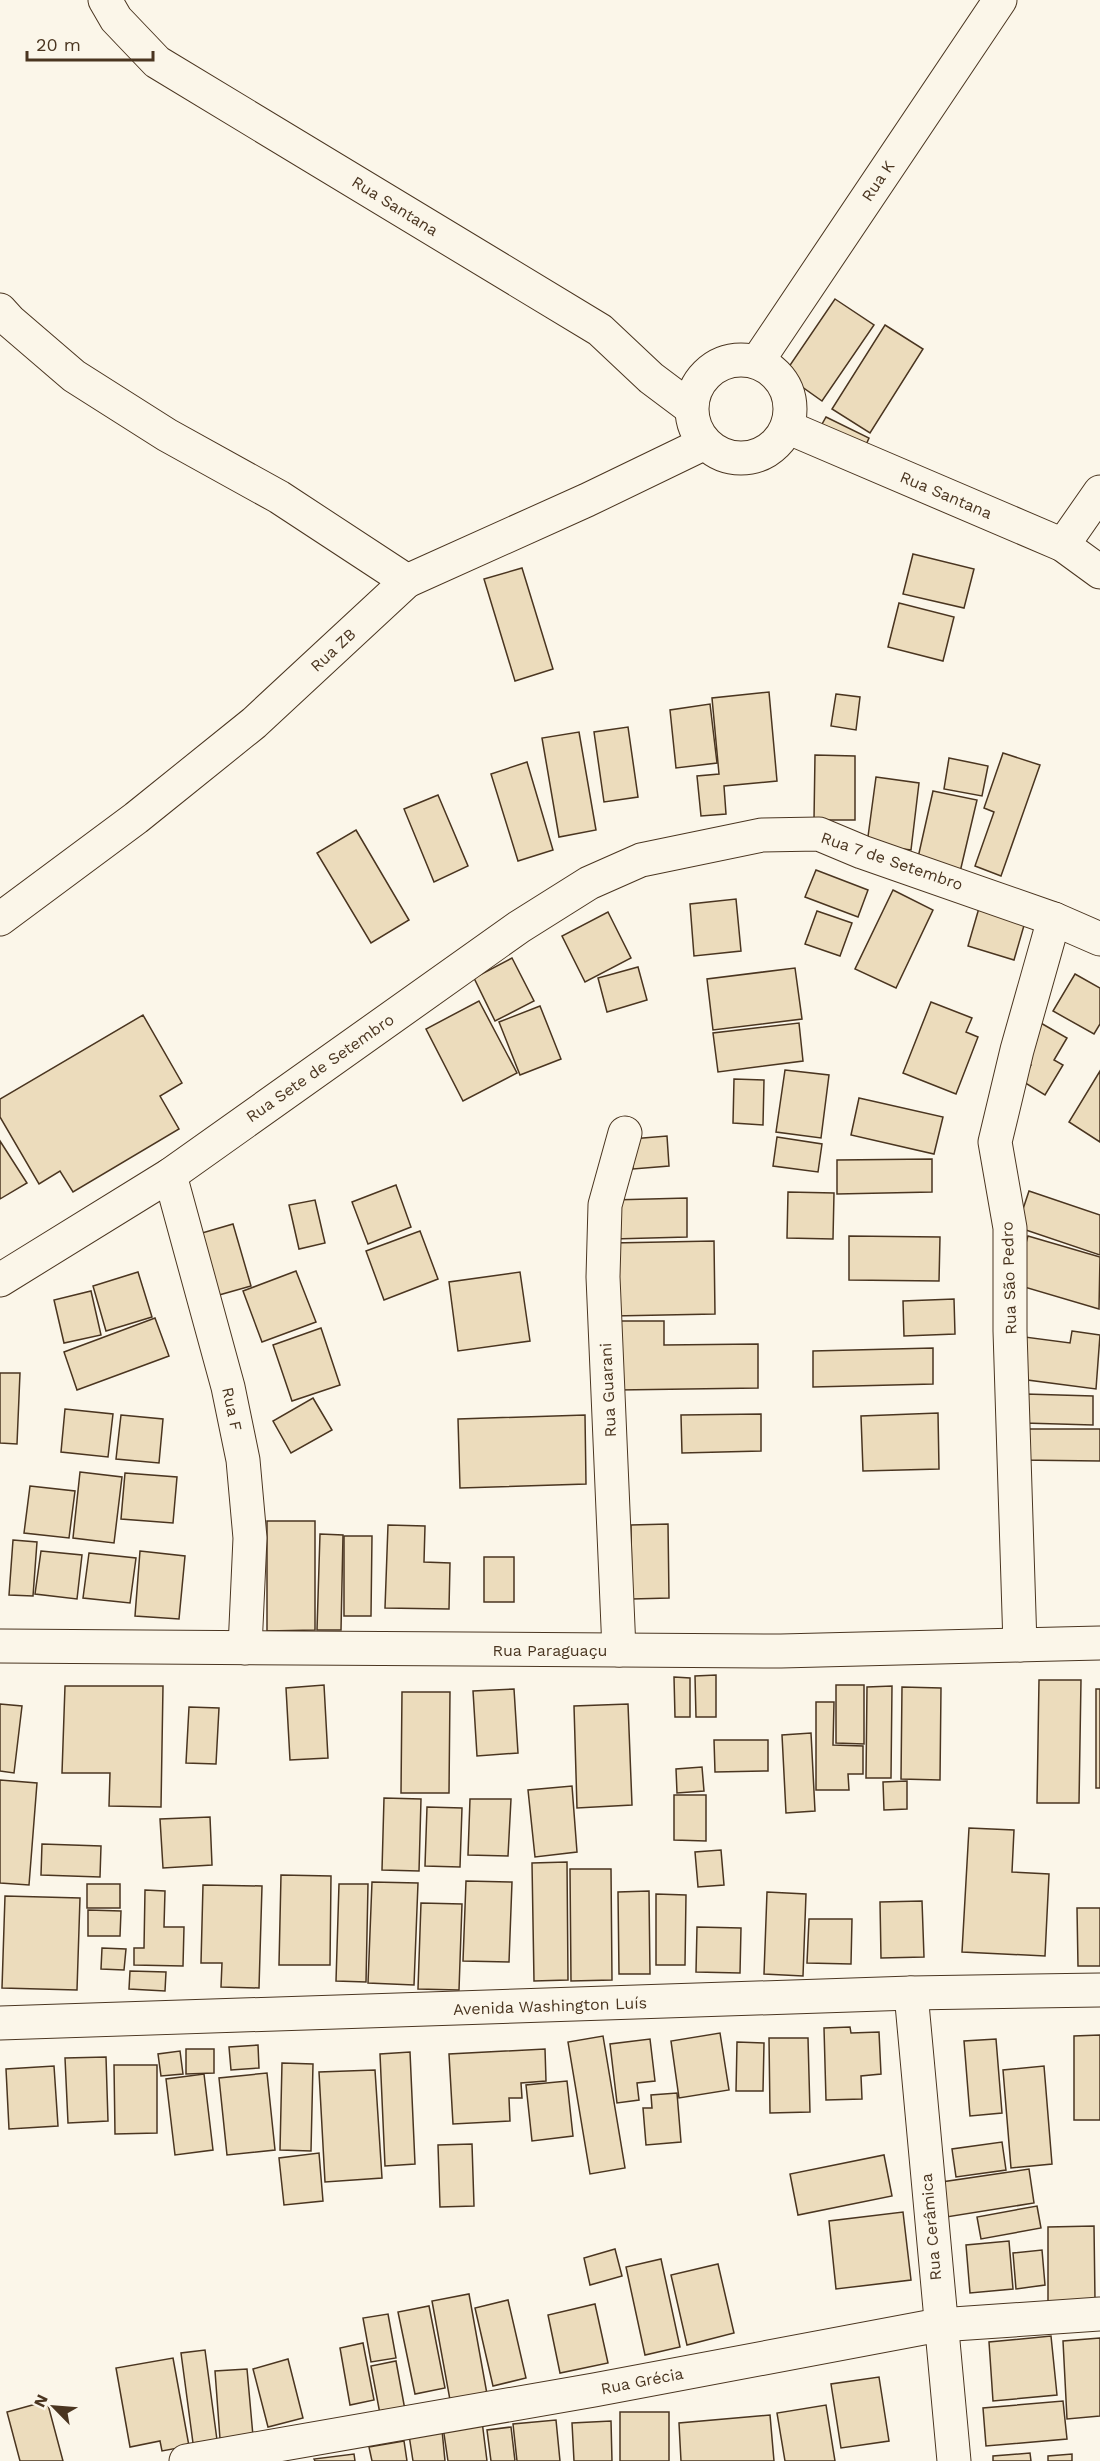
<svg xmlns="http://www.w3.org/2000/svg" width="1100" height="2461" font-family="'Work Sans',sans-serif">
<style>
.building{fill:#ecdcbc;stroke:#4a3520;stroke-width:1.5}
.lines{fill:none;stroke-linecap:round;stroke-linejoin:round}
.minor-casing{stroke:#4a3520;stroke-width:35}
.major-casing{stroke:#4a3520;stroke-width:35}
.minor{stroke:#fbf6e9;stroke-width:33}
.major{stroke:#fbf6e9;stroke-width:33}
.labels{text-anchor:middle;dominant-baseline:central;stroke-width:4.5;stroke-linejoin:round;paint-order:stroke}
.street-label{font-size:16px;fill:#4a3520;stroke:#fbf6e9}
</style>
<rect width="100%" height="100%" fill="#fbf6e9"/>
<!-- building -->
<g class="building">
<path d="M835,299L874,325L822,401L784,374Z"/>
<path d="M885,325L923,349L870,433L832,409Z"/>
<path d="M826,417L869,438L861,456L816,435Z"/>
<path d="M913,554L974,569L964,608L903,594Z"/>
<path d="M522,568L553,669L515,681L484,579Z"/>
<path d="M899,603L954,617L943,661L888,647Z"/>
<path d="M769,692L777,781L724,786L726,814L701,816L697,776L719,774L712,698Z"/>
<path d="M836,694L860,697L856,730L831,726Z"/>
<path d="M710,704L717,763L676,768L670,710Z"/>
<path d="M628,727L638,797L604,802L594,732Z"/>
<path d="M579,732L596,830L559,837L542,738Z"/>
<path d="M1003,753L1040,765L1001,876L975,866L994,812L984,808Z"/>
<path d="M815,755L855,756V820H814Z"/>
<path d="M949,758L988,766L982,796L944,789Z"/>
<path d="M527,762L553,850L518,861L491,774Z"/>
<path d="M876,777L919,783L911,850L867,844Z"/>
<path d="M933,791L977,800L960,872L917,862Z"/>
<path d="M438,795L468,866L434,882L404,809Z"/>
<path d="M356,830L409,920L371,943L317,853Z"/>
<path d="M816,870L868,890L858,917L805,897Z"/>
<path d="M893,890L933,910L896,988L855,969Z"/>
<path d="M736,899L741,951L694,956L690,904Z"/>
<path d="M979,908L1025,922L1014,960L968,946Z"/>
<path d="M817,911L852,923L840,956L805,944Z"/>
<path d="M608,912L631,958L585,982L562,936Z"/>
<path d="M512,958L534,1001L495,1021L474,978Z"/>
<path d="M638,967L647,1000L607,1012L598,978Z"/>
<path d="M795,968L802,1019L713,1030L707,979Z"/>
<path d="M1075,974L1100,988V1024L1094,1034L1053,1011Z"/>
<path d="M479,1001L517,1073L463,1101L426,1029Z"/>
<path d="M931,1002L972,1018L966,1032L978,1037L956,1094L903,1073Z"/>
<path d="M540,1006L561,1059L520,1075L499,1022Z"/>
<path d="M143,1015L182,1083L160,1096L179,1129L73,1192L60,1171L39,1184L0,1117V1099Z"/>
<path d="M1039,1022L1067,1038L1054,1060L1063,1065L1045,1095L1022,1081L1031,1065L1018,1058Z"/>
<path d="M799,1023L803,1061L718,1072L713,1033Z"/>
<path d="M785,1070L829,1075L821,1138L776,1132Z"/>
<path d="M1100,1071V1142L1069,1122Z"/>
<path d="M734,1079L764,1080L763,1125L733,1123Z"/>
<path d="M859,1098L943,1117L934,1154L851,1135Z"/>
<path d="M667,1136L669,1166L633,1169L631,1139Z"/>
<path d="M777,1137L822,1144L818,1172L773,1166Z"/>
<path d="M0,1141L27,1183L0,1199Z"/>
<path d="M932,1159V1192L837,1194V1160Z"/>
<path d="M396,1185L411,1227L368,1244L352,1202Z"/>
<path d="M1029,1191L1100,1215V1255L1017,1227Z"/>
<path d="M788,1192L834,1193L833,1239L787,1238Z"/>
<path d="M687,1198V1237L613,1239L612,1200Z"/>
<path d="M315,1200L325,1243L299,1249L289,1205Z"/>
<path d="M233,1224L251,1286L219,1295L202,1233Z"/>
<path d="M420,1231L438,1279L384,1300L366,1251Z"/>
<path d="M849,1236L940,1237L939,1281L849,1280Z"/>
<path d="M1028,1236L1100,1257L1099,1309L1014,1284Z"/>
<path d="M714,1241L715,1314L613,1316L612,1243Z"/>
<path d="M296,1271L316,1322L262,1342L243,1291Z"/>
<path d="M138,1272L152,1317L106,1331L93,1286Z"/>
<path d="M520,1272L530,1341L458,1351L449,1282Z"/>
<path d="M91,1291L101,1335L64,1343L54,1300Z"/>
<path d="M954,1299L955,1334L904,1336L903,1301Z"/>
<path d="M155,1318L169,1356L77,1390L64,1352Z"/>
<path d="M618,1321H664V1345L758,1344V1388L618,1390Z"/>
<path d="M321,1328L340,1385L292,1401L273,1345Z"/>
<path d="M1072,1331L1100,1335L1096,1389L1020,1379L1025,1337L1070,1343Z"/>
<path d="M933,1348V1384L813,1387V1351Z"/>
<path d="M0,1373H20L17,1444L0,1443Z"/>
<path d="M1025,1394L1093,1396V1425L1024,1423Z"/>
<path d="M313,1398L332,1430L291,1453L273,1421Z"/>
<path d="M65,1409L113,1414L108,1457L61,1452Z"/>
<path d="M938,1413L939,1469L863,1471L861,1416Z"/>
<path d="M761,1414V1451L682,1453L681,1415Z"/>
<path d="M121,1415L163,1419L159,1463L116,1459Z"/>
<path d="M585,1415L586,1484L460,1488L458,1419Z"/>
<path d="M1018,1429H1100V1461L1018,1460Z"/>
<path d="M80,1472L122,1477L114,1543L73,1538Z"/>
<path d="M125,1473L177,1477L173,1523L121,1519Z"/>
<path d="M30,1486L75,1491L69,1538L24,1533Z"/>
<path d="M267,1521H315V1630L267,1631Z"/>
<path d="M668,1524L669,1598L632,1599L631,1525Z"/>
<path d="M388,1525L425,1526L424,1562L450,1563L449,1609L385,1608Z"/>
<path d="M320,1534L343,1535L341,1630H317Z"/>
<path d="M344,1536H372L371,1616H344Z"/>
<path d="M13,1540L37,1542L33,1596L9,1595Z"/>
<path d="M41,1551L82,1555L77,1599L35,1594Z"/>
<path d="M140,1551L185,1556L179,1619L135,1616Z"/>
<path d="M89,1553L136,1558L130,1603L83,1598Z"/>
<rect x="484" y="1557" width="30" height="45"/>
<path d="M716,1675V1717H696L695,1676Z"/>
<path d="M674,1677L690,1678V1717H675Z"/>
<path d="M1039,1680H1081L1079,1803H1037Z"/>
<path d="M324,1685L328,1758L290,1760L286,1688Z"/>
<path d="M836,1685H864V1744L836,1743Z"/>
<path d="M65,1686H163L161,1807L109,1806L110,1773H62Z"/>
<path d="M892,1686L891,1778H866L867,1687Z"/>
<path d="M902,1687L941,1688L940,1780L901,1779Z"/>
<path d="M514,1689L518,1753L477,1756L473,1691Z"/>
<rect x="1096" y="1689" width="4" height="99"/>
<path d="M402,1692H450L449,1793H401Z"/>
<path d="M816,1702H834L833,1745L863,1746V1774H848L849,1790H816Z"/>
<path d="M0,1704L22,1706L14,1773L0,1771Z"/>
<path d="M628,1704L632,1805L577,1808L574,1706Z"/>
<path d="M189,1707L219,1708L216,1764L186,1763Z"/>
<path d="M811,1733L815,1811L786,1813L782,1735Z"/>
<path d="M714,1740H768V1771L715,1772Z"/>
<path d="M702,1767L704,1791L677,1793L676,1769Z"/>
<path d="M0,1780L37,1783L29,1885L0,1883Z"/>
<path d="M907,1781V1809L884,1810L883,1782Z"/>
<path d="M572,1786L577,1852L535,1857L528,1790Z"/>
<path d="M674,1795H706V1841L674,1840Z"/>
<path d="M384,1798L421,1799L419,1871L382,1870Z"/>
<path d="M470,1799H511L508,1856L468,1855Z"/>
<path d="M427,1807L462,1808L460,1867L425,1866Z"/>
<path d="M210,1817L212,1865L163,1868L160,1819Z"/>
<path d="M969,1828L1014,1830L1012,1872L1049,1874L1045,1956L962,1952Z"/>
<path d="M42,1844L101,1846L100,1877L41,1875Z"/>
<path d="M721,1850L724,1885L698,1887L695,1852Z"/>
<path d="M567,1862L568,1980L534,1981L532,1863Z"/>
<path d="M570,1869H611L612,1980L571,1981Z"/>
<path d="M281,1875L331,1876L330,1965H279Z"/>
<path d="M466,1881L512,1882L509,1962L463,1961Z"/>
<path d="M372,1882L418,1883L414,1985L368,1983Z"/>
<rect x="87" y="1884" width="33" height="24"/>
<path d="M339,1884H368L366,1982L336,1981Z"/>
<path d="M203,1885L262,1886L259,1988L221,1987L222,1963H201Z"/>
<path d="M145,1890L165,1891L164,1927H184L183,1966L134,1965V1948H144Z"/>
<path d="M649,1891L650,1974H619L618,1892Z"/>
<path d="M767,1892L806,1894L803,1976L764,1974Z"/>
<path d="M656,1894L686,1895L685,1965H656Z"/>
<path d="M5,1896L80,1898L77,1990L2,1988Z"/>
<path d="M922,1901L924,1957L881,1958L880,1902Z"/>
<path d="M421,1903L462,1904L459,1990L418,1989Z"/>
<path d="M1077,1908H1100V1966H1078Z"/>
<path d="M88,1910L121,1911L120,1936H88Z"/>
<path d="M809,1919H852L851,1964L807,1963Z"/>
<path d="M697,1927L741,1928L740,1973L696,1972Z"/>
<path d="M102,1948L126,1949L124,1970L101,1969Z"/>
<path d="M130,1971L166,1972L165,1991L129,1989Z"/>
<path d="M850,2027L851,2033L879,2032L881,2074L861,2076L862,2099L826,2100L824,2028Z"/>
<path d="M720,2033L729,2090L679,2098L671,2041Z"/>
<path d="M1100,2035V2120H1074V2036Z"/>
<path d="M603,2036L625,2168L590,2174L568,2042Z"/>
<path d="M769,2038H808L810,2112L770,2113Z"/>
<path d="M650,2039L655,2081L637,2083L639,2100L617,2103L610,2044Z"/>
<path d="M996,2039L1002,2113L970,2116L964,2041Z"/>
<path d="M737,2042L764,2043L763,2091H736Z"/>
<path d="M258,2045L259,2068L231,2070L229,2047Z"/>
<path d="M186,2049H214V2073L186,2074Z"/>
<path d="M545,2049L546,2081L521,2083L522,2098H509L510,2121L453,2124L449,2054Z"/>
<path d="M180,2051L183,2074L161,2076L158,2054Z"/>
<path d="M410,2052L415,2164L385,2166L380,2054Z"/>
<path d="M106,2057L108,2121L68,2123L65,2058Z"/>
<path d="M282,2063L313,2064L311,2151L280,2150Z"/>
<path d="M114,2065H157V2133L115,2134Z"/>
<path d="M54,2066L58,2126L9,2129L6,2069Z"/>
<path d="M1044,2066L1052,2164L1011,2168L1003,2070Z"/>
<path d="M375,2070L382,2178L325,2182L319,2072Z"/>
<path d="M267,2073L275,2150L227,2155L219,2078Z"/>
<path d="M204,2074L213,2150L175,2155L166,2079Z"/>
<path d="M567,2081L573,2136L532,2141L526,2085Z"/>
<path d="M677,2093L681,2142L646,2145L643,2108H652L651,2095Z"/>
<path d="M1002,2142L1006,2170L956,2177L952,2149Z"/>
<path d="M472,2144L474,2206L440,2207L438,2145Z"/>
<path d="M319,2153L323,2201L284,2205L279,2158Z"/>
<path d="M884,2155L892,2196L798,2215L790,2174Z"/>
<path d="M1029,2169L1034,2203L934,2219L928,2184Z"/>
<path d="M1037,2206L1041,2228L981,2239L977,2217Z"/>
<path d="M903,2212L911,2280L836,2289L829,2221Z"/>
<path d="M1094,2226L1095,2300L1048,2301V2227Z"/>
<path d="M1009,2241L1013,2289L970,2293L966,2245Z"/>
<path d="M615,2249L622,2276L590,2285L584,2258Z"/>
<path d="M1042,2250L1045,2285L1016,2289L1013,2253Z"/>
<path d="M661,2259L680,2347L645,2355L626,2267Z"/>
<path d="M718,2264L734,2333L687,2345L671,2275Z"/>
<path d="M469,2294L487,2394L450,2400L432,2301Z"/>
<path d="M508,2300L526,2378L493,2386L475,2308Z"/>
<path d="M595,2304L608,2363L560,2373L548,2315Z"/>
<path d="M429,2306L445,2388L415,2394L398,2312Z"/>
<path d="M388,2314L396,2358L371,2362L363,2318Z"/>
<path d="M1051,2336L1057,2395L993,2401L989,2342Z"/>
<path d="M1100,2338V2416L1067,2419L1063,2341Z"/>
<path d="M363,2343L374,2400L350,2405L340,2348Z"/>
<path d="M205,2350L217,2440L193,2443L181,2353Z"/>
<path d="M173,2358L189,2446L162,2451L160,2441L130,2447L116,2368Z"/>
<path d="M288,2359L303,2418L268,2427L253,2369Z"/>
<path d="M396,2361L405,2410L380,2414L371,2366Z"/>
<path d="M247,2369L253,2436L220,2439L215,2371Z"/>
<path d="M879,2377L889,2441L841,2448L831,2384Z"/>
<path d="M47,2401L63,2461H20L7,2412Z"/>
<path d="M1063,2401L1067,2439L986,2446L983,2408Z"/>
<path d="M826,2405L835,2461H785L777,2413Z"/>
<rect x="620" y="2412" width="49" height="49"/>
<path d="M770,2415L774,2461H681L679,2423Z"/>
<path d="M556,2420L560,2461H517L513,2424Z"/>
<path d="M482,2421L487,2461H448L443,2427Z"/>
<path d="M611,2421L612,2461H574L572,2423Z"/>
<path d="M511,2427L515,2461H491L487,2430Z"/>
<path d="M442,2430L445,2461H413L409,2435Z"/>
<path d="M404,2441L407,2461H372L369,2447Z"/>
<path d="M1030,2453L1031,2461H993V2456Z"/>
<path d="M354,2454L355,2461H315L314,2459Z"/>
<path d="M1072,2454V2461H1048V2456Z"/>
</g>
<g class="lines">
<!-- minor casing -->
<g class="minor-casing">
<g id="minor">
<path d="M105,0L116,19L157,62L600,330L651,378L691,408"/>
<path d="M0,310L10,321L74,376L167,435L279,497L407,581"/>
<circle cx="741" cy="409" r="49"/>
<path d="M757,362L1000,0"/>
<path d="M787,427L1063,545L1100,572"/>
<path d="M1063,545L1100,492"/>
<path d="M0,919L136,818L254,723L407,581L587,500L705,443"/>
<path d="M170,1175L228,1387L243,1460L250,1538L245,1648"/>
<path d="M0,1280L170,1175L519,927L589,883L641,860L762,835L819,834L862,852L1054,919L1100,939"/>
<path d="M1020,1645L1010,1331V1228L995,1142L1017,1050L1054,919"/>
<path d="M0,1646L781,1651L1100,1643"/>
<path d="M619,1650L603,1277L605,1205L625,1133"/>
<path d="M911,1993L954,2461"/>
<path d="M186,2461L594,2390L939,2325L1100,2314"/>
</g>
</g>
<!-- major casing -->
<g class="major-casing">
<path id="major" d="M0,2023L911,1993L1100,1990"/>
</g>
<!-- minor -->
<use href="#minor" class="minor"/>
<!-- major -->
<use href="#major" class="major"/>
</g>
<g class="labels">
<!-- street labels -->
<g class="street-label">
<text transform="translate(878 181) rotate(-56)">Rua K</text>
<text transform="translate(395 206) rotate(32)">Rua Santana</text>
<text transform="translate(946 495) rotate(23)">Rua Santana</text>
<text transform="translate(333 650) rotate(-43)">Rua ZB</text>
<text transform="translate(892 861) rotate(19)">Rua 7 de Setembro</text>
<text transform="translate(320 1068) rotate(-35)">Rua Sete de Setembro</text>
<text transform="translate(1009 1278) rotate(-92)">Rua São Pedro</text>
<text transform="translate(608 1390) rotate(-93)">Rua Guarani</text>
<text transform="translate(232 1409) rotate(78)">Rua F</text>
<text x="550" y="1650">Rua Paraguaçu</text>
<text transform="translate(550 2006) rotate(-2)">Avenida Washington Luís</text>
<text transform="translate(931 2227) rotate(-95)">Rua Cerâmica</text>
<text transform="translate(642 2381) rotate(-11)">Rua Grécia</text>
</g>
</g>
<!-- north arrow -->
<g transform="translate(54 2407) rotate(295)" stroke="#fbf6e9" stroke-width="4.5" paint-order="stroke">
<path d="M0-4.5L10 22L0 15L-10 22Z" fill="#4a3520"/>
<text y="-9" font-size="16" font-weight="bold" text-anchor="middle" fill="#4a3520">N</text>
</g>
<!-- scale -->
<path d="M27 51v9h126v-9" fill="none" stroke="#4a3520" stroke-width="3"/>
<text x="36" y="51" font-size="18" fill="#4a3520" stroke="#fbf6e9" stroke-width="4.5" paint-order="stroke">20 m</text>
</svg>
